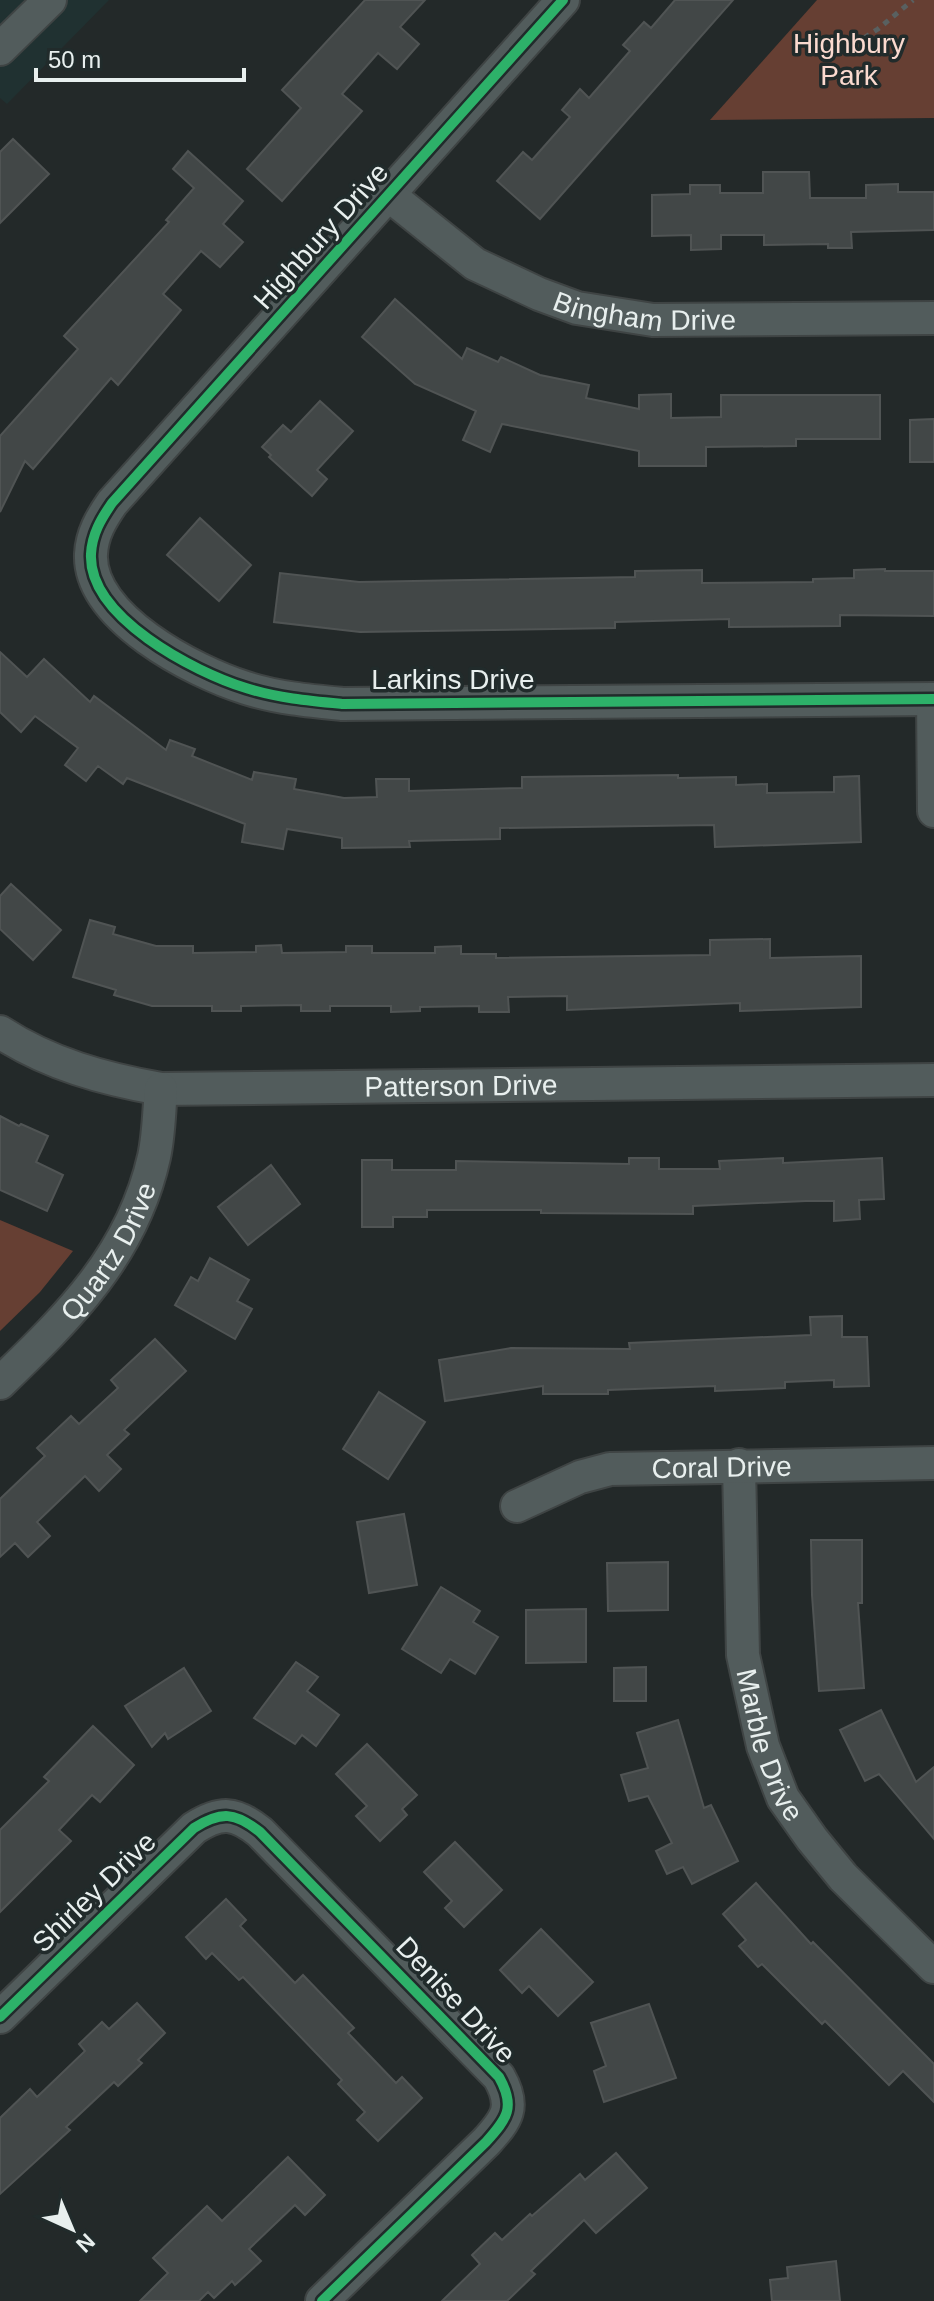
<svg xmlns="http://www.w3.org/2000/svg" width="934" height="2301" font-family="Helvetica,sans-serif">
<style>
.built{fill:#203131}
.green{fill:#663f33}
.building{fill:#424747;stroke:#505454;stroke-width:2}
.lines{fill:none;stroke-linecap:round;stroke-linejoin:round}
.minor-casing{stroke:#3f4444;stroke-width:36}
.path{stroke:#596060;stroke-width:5;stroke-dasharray:6 6;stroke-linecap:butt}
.minor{stroke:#525c5c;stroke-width:32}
.cycleway-casing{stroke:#212b2b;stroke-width:15}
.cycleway{stroke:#2db169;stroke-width:10}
.labels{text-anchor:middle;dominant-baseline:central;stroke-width:7;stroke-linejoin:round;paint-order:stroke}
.park-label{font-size:28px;fill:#fbdacf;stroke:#212b2b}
.street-label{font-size:28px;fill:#e8efee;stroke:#212b2b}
</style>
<rect width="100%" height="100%" fill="#232929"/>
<!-- built -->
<path class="built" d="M0,0H109L7,104L0,98Z"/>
<!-- green -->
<g class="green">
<path d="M817,0H934V118L710,120Z"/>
<path d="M0,1220L73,1251L40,1292L0,1331Z"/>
</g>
<!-- building -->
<g class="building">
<path d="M365,0H425L400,27L419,44L397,69L378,53L342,94L362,111L282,201L247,169L301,108L282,90Z"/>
<path d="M675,0H733L540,219L497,181L523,152L532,160L570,117L562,110L580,89L589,98L630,51L623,45L644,22L651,28Z"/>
<path d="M13,139L49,174L0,223V152Z"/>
<path d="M188,151L243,201L223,224L243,242L220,267L201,251L163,294L181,310L118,385L111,378L33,469L25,461L0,512V436L78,349L64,336L169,222L166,220L194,188L173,169Z"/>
<path d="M763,172H809L810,198H866V185L898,184V192H934V230L851,232L852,248H828V244L764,245V235H721V249L691,250V235L652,236V195L690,194V185H720V193H763Z"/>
<path d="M395,299L462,359L467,348L498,362L501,357L540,375L589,385L586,398L639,409V395L671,394V418L721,417V395H880V439H796V446L706,447V466H639V451L502,424L490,452L463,440L476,411L415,384L362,337Z"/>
<path d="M320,401L353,431L317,470L327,479L312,496L269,457L271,455L262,447L283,425L291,432Z"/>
<path d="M934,419V462H910V420Z"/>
<path d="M200,518L251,565L219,601L167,555Z"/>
<path d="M885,569V571H934V616L840,615V626L729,627V619L615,622V628L360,632L274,622L280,573L359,582L635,577V571L702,570V583L813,582V579L854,578V570Z"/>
<path d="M0,652L27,677L44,659L90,702L94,696L166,750L170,740L195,749L192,756L252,780L254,772L296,779L294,789L344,798L377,797L376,779H409V791L522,788V777L678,775V778L736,777V785L767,784V793L834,792V777L859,776L861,842L715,847L714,825L500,828V839L409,841L410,847L342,848V838L287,829L283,849L242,842L245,824L127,778L123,784L98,766L86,781L65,765L78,748L35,716L21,732L0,712Z"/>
<path d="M11,884L61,930L33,960L0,929V896Z"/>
<path d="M90,920L115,927L113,934L156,946H193V953L256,952V946L281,945L282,953L346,952V946H372V953H435V947L461,946V954H496V958L710,955V940L770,939V958L861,956V1007L740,1011V1003L567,1010V996L508,997L509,1012H479V1006L420,1007V1011L391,1012V1006H330V1011H301V1005L241,1006V1011H212V1006H152L114,995L116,990L73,977Z"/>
<path d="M0,1116L19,1126L21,1124L48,1136L36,1162L63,1175L47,1211L0,1190Z"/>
<path d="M629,1158H659V1169H720L719,1161L783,1158V1163L882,1158L884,1199L859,1200L860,1219L834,1221V1201H806L693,1206V1214L541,1213V1210H427V1217H393V1227H362V1160H392V1170H456V1161L629,1164Z"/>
<path d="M271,1165L300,1204L248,1245L218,1207Z"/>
<path d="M210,1258L249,1280L237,1301L252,1309L235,1339L175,1305L191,1277L198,1281Z"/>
<path d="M842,1316V1337H867L869,1386L834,1387V1380L785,1382V1388L715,1391V1386L608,1390V1394H543V1386L445,1401L439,1360L511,1348L630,1349L629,1343L811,1335L810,1317Z"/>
<path d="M155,1339L186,1371L124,1430L129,1434L107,1455L121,1469L99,1491L85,1476L37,1522L50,1536L28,1557L15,1543L0,1557V1499L45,1456L37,1448L71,1416L79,1424L118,1388L111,1380Z"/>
<path d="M379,1392L425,1422L388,1479L343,1449Z"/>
<path d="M404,1514L417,1585L369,1593L357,1522Z"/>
<path d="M811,1540H862V1603H858L864,1688L819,1691L812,1595Z"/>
<path d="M668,1562V1610L608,1611L607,1563Z"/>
<path d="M441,1587L480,1611L473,1622L498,1637L475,1674L450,1659L441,1673L402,1649Z"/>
<path d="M586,1609V1662L526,1663V1610Z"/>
<path d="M296,1662L318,1677L307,1691L339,1715L316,1746L302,1735L295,1744L254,1718Z"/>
<path d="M646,1667V1701H614V1668Z"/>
<path d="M184,1668L211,1711L168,1739L165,1733L152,1747L125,1706Z"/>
<path d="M881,1710L916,1782L934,1767V1839L879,1774L865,1781L840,1730Z"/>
<path d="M678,1720L704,1808L711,1805L738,1861L692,1884L683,1867L667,1874L656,1851L672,1843L648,1796L629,1801L621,1775L648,1768L637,1733Z"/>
<path d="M93,1726L134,1765L100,1802L92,1795L59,1830L71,1841L0,1912V1830L49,1781L44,1777Z"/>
<path d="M367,1744L417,1795L402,1809L407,1815L380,1841L356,1816L367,1806L336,1774Z"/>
<path d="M455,1842L502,1890L464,1927L445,1908L452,1901L424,1872Z"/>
<path d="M756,1883L811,1944L813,1942L934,2064V2102L903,2071L889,2085L825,2021L822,2024L762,1964L758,1967L739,1946L746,1940L723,1914Z"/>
<path d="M226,1899L246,1920L240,1926L295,1983L303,1975L354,2028L348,2033L396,2083L402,2077L422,2098L378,2141L357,2120L365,2112L338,2084L342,2080L243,1977L239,1980L212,1953L206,1959L186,1937Z"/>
<path d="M541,1929L593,1982L558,2016L529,1986L522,1993L500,1970Z"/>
<path d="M137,2003L165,2033L138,2060L142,2063L118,2086L114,2082L66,2127L70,2130L0,2194V2118L30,2089L37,2097L85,2051L79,2044L102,2022L109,2029Z"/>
<path d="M649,2004L676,2078L604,2102L594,2071L606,2066L591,2023Z"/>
<path d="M616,2153L647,2188L596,2233L584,2220L531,2271L535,2274L507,2301H442L480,2264L472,2255L495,2233L502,2240L530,2214L532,2216L580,2174L585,2180Z"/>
<path d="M288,2157L325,2195L305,2215L295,2205L249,2249L261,2261L235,2285L232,2281L214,2298L208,2292L199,2301H140L168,2273L153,2258L207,2206L222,2221Z"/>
<path d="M836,2261L840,2301H772L770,2280L788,2278L787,2267Z"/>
</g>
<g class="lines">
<!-- minor casing -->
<g class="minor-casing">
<g id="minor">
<path d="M563,0L112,503C101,519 92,534 91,554C88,617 194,672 246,688C277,698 311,701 343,704L934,699"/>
<path d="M0,49L50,0"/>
<path id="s1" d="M390,196L475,264L539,294L577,308L653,320L934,318"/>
<path d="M933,699L934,811"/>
<path id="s2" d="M0,1032C49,1064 104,1079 161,1089L934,1080"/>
<path id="s3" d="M0,1383C69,1316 132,1255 154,1157C159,1134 159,1111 161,1089"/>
<path id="s4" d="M739,1465L743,1655L763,1746L783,1798L812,1839L843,1877L934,1967"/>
<path id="s5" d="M517,1506L580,1477L610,1469L934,1463"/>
<path d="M0,2017L194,1828C221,1811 235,1812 260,1832L499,2077C516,2107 507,2119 486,2142L322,2301"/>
</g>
</g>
<!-- path -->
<path class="path" d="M844,51L878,29L913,0"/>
<!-- minor -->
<use href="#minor" class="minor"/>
<!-- cycleway casing -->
<g class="cycleway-casing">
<g id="cycleway">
<path d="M563,0L112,503C101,519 92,534 91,554C88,617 194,672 246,688C277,698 311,701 343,704L934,699"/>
<path d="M0,2017L194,1828C221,1811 235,1812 260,1832L499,2077C516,2107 507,2119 486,2142L322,2301"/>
</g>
</g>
<!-- cycleway -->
<use href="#cycleway" class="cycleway"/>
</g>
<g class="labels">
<!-- park labels -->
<g class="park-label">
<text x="849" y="43">Highbury<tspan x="849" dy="32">Park</tspan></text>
</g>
<!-- street labels -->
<g class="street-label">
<text transform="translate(321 236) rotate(-48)">Highbury Drive</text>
<text stroke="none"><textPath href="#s1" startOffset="288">Bingham Drive</textPath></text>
<text x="453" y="679">Larkins Drive</text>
<text stroke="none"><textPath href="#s2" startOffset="472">Patterson Drive</textPath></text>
<text stroke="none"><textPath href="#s3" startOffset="172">Quartz Drive</textPath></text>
<text stroke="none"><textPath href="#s5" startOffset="212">Coral Drive</textPath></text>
<text stroke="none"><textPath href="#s4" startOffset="284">Marble Drive</textPath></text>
<text transform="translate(94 1892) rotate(-44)">Shirley Drive</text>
<text transform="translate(456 2000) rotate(47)">Denise Drive</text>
</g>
</g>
<!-- north arrow -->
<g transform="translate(72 2229) rotate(136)" stroke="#212b2b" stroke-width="6" paint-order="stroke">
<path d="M0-6L14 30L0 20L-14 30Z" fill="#e8efee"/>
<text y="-12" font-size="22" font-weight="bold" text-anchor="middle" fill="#e8efee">N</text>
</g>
<!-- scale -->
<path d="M36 68v12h208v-12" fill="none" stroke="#e8efee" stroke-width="4"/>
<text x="48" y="68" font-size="24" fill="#e8efee" stroke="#212b2b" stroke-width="6" paint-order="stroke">50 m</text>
</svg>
